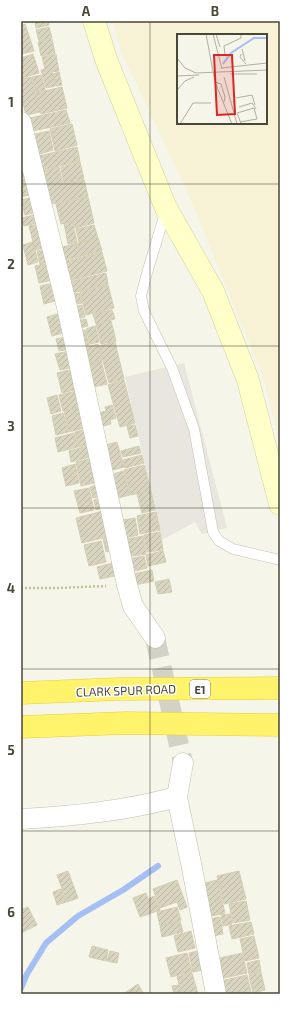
<svg xmlns="http://www.w3.org/2000/svg" width="301" height="1015" font-family="'Exo 2',sans-serif">
<style>
.commercial{fill:#f7f2d5;fill-rule:evenodd}
.industrial{fill:#e8e6de}
.lines{fill:none;stroke-linecap:round;stroke-linejoin:round}
.stream{stroke:#a5bff4;stroke-width:6}
.building{fill:url(#building-hatch);stroke:#d3ceb1}
.minor-tunnel{stroke:#d3d2c6;stroke-width:20;stroke-dasharray:20 10;stroke-linecap:butt}
.service-casing{stroke:#c2c0ac;stroke-width:11}
.minor-casing{stroke:#c2c0ac;stroke-width:21}
.secondary-casing{stroke:#d4d296;stroke-width:23}
.motorway-casing{stroke:#e4d035;stroke-width:23}
.path{stroke:#c4c09c;stroke-width:2.5;stroke-dasharray:2 2;stroke-linecap:butt}
.service{stroke:#fff;stroke-width:10}
.minor{stroke:#fff;stroke-width:20}
.secondary{stroke:#ffffca;stroke-width:22}
.motorway{stroke:#fff36b;stroke-width:22}
.grid{fill:none;stroke:#4a4737;stroke-width:1;stroke-opacity:0.55}
.labels{text-anchor:middle;dominant-baseline:central;stroke-width:3;stroke-linejoin:round;paint-order:stroke}
.shield{fill:#fff;stroke:#807e73;stroke-width:1}
.shield-label{font-size:11px;font-weight:bold;fill:#4a4737}
.street-label{font-size:12px;fill:#4a4737;stroke:#fff}
.inset-river{fill:none;stroke:#a5bff4;stroke-width:2}
.inset-road{fill:none;stroke:#b1afa2;stroke-width:1}
.view{fill:#d62828;fill-opacity:0.15;stroke:#d62828;stroke-width:2}
.inset-edge{fill:none;stroke:#4a4737;stroke-width:2}
.neatline{fill:none;stroke:#4a4737;stroke-width:1.5}
.grid-label{font-size:13px;text-anchor:middle;font-weight:bold;fill:#4a4737}
</style>
<defs>
<pattern id="building-hatch" width="6" height="6" patternUnits="userSpaceOnUse"><rect width="6" height="6" fill="#d8d4bf"/><path d="M-1 1l2-2M0 6l6-6M5 7l2-2" fill="none" stroke="#bbb7a5"/></pattern>
</defs>
<rect width="100%" height="100%" fill="#f5f5ea"/>
<!-- commercial -->
<path class="commercial" d="M112,21H280V442L263,377L194,207L121,51ZM178,35H266V123H178Z"/>
<!-- industrial -->
<path class="industrial" d="M184,363L227,528L202,534L195,522L162,540L125,377Z"/>
<g class="lines">
<!-- stream -->
<path class="stream" d="M21,988L27,974L46,943L78,916L123,890L158,866"/>
</g>
<!-- building -->
<g class="building">
<path d="M35,21H48L49,25L36,28Z"/>
<path d="M25,24L34,51L21,54V26Z"/>
<path d="M49,27L52,38L39,41L36,30Z"/>
<path d="M52,39L55,53L41,56L38,42Z"/>
<path d="M33,54L39,73L21,78V58Z"/>
<path d="M56,54L59,71L52,72L55,86L46,88L41,70L45,69L42,57Z"/>
<path d="M59,72L62,85L56,86L53,74Z"/>
<path d="M41,75L45,90L36,92L32,77Z"/>
<path d="M31,77L40,112L26,115L21,95V79Z"/>
<path d="M62,87L67,108L41,114L36,93Z"/>
<path d="M66,110L70,123L33,131L30,118Z"/>
<path d="M72,124L77,145L55,151L50,129Z"/>
<path d="M49,131L53,150L36,155L31,135Z"/>
<path d="M77,147L80,161L42,170L39,156Z"/>
<path d="M80,162L84,179L64,184L61,167Z"/>
<path d="M59,167L63,185L84,180L88,196L51,204L43,171Z"/>
<path d="M30,170L36,193L21,197V172Z"/>
<path d="M38,196L42,211L25,215L21,200Z"/>
<path d="M88,197L94,223L75,228L73,221L61,224L56,204Z"/>
<path d="M43,213L45,221L24,226L21,218Z"/>
<path d="M72,221L77,242L68,244L64,223Z"/>
<path d="M43,223L49,246L35,250L29,226Z"/>
<path d="M94,225L98,238L79,242L76,229Z"/>
<path d="M98,238L102,251L61,261L58,248Z"/>
<path d="M33,242L38,262L28,265L23,245Z"/>
<path d="M50,248L53,260L40,264L37,251Z"/>
<path d="M102,252L107,271L68,281L63,262Z"/>
<path d="M53,262L57,279L39,283L35,266Z"/>
<path d="M106,273L108,284L72,293L69,282Z"/>
<path d="M55,283L59,300L44,304L40,286Z"/>
<path d="M108,285L114,308L86,315L80,292Z"/>
<path d="M79,293L82,303L71,305L69,295Z"/>
<path d="M82,305L85,317L73,320L70,308Z"/>
<path d="M112,310L115,319L96,324L93,314Z"/>
<path d="M65,312L70,331L52,336L47,317Z"/>
<path d="M86,319L88,326L76,329L74,322Z"/>
<path d="M111,321L116,341L101,344L96,325Z"/>
<path d="M95,326L99,342L90,344L86,329Z"/>
<path d="M85,330L89,345L79,347L75,332Z"/>
<path d="M71,336L74,348L59,351L56,339Z"/>
<path d="M115,342L124,379L109,383L99,346Z"/>
<path d="M98,344L102,360L84,364L80,349Z"/>
<path d="M74,350L78,366L60,370L55,354Z"/>
<path d="M101,360L107,384L89,388L83,365Z"/>
<path d="M77,368L82,388L62,393L57,373Z"/>
<path d="M124,380L135,423L120,427L108,385Z"/>
<path d="M81,390L85,405L63,411L59,395Z"/>
<path d="M57,395L61,411L51,414L47,398Z"/>
<path d="M112,405L116,418L110,420L111,424L99,427L96,414L106,411L105,407Z"/>
<path d="M86,406L91,426L69,432L64,411Z"/>
<path d="M63,413L68,432L56,435L52,416Z"/>
<path d="M135,425L138,436L130,438L127,426Z"/>
<path d="M91,428L95,443L79,447L75,432Z"/>
<path d="M74,433L78,447L58,452L55,438Z"/>
<path d="M117,442L124,467L109,471L102,446Z"/>
<path d="M95,444L97,455L71,462L69,451Z"/>
<path d="M139,446L141,453L123,457L121,451Z"/>
<path d="M142,455L144,463L125,468L123,460Z"/>
<path d="M97,457L102,481L81,486L76,462Z"/>
<path d="M75,464L79,483L66,486L62,468Z"/>
<path d="M144,465L151,490L131,495L124,470Z"/>
<path d="M123,471L130,495L114,499L108,476Z"/>
<path d="M103,483L105,495L93,498L90,487Z"/>
<path d="M89,488L94,510L80,513L74,491Z"/>
<path d="M151,491L155,510L142,513L137,494Z"/>
<path d="M104,497L107,507L96,510L94,500Z"/>
<path d="M107,510L114,535L82,543L76,518Z"/>
<path d="M156,512L160,530L140,534L137,516Z"/>
<path d="M135,518L138,535L120,539L117,521Z"/>
<path d="M160,532L163,550L147,552L144,535Z"/>
<path d="M143,536L146,554L125,557L122,540Z"/>
<path d="M115,537L118,549L106,552L103,539Z"/>
<path d="M101,541L106,562L89,566L84,545Z"/>
<path d="M163,551L166,562L148,566L146,555Z"/>
<path d="M144,556L147,568L131,572L128,559Z"/>
<path d="M116,562L119,575L100,579L97,567Z"/>
<path d="M152,570L154,581L135,585L133,574Z"/>
<path d="M169,579L172,592L158,594L155,582Z"/>
<path d="M68,871L78,898L67,902L57,875Z"/>
<path d="M239,871L246,899L224,904L217,876Z"/>
<path d="M177,880L187,907L180,910L177,902L160,908L153,889Z"/>
<path d="M217,880L225,913L204,918L197,885Z"/>
<path d="M61,889L66,902L57,905L53,892Z"/>
<path d="M146,893L148,899L154,896L160,910L140,917L133,898Z"/>
<path d="M246,901L250,920L233,923L229,904Z"/>
<path d="M28,907L37,925L21,933V910Z"/>
<path d="M177,907L181,920L160,926L157,912Z"/>
<path d="M230,914L232,924L223,926L221,915Z"/>
<path d="M220,917L223,934L208,937L204,920Z"/>
<path d="M180,921L183,932L162,937L160,927Z"/>
<path d="M251,922L254,934L232,939L229,926Z"/>
<path d="M191,931L195,948L178,952L174,936Z"/>
<path d="M254,936L259,958L245,961L240,939Z"/>
<path d="M92,946L108,950L106,961L89,957Z"/>
<path d="M202,950L207,969L193,972L189,953Z"/>
<path d="M110,951L119,953L117,963L107,961Z"/>
<path d="M187,953L192,972L171,977L166,958Z"/>
<path d="M242,953L247,973L219,979L215,959Z"/>
<path d="M259,960L261,971L249,974L247,963Z"/>
<path d="M261,972L265,990L253,993L249,975Z"/>
<path d="M192,973L198,994H182L177,977Z"/>
<path d="M247,975L251,992L242,994H224L221,981Z"/>
<path d="M138,984L144,994H123Z"/>
<path d="M179,985L181,994H174L172,986Z"/>
</g>
<g class="lines">
<!-- minor-tunnel -->
<path class="minor-tunnel" d="M155,638L183,763"/>
<!-- service casing -->
<g class="service-casing">
<path id="service" d="M166,210L147,273L141,296L144,311L172,368L194,429L213,532L219,541L233,549L280,560"/>
</g>
<!-- minor casing -->
<g class="minor-casing">
<g id="minor">
<path d="M21,122L67,307L127,585L133,606L155,638"/>
<path d="M183,763L177,797L191,863L216,994"/>
<path d="M21,819C75,816 124,811 177,797"/>
</g>
</g>
<!-- secondary casing -->
<g class="secondary-casing">
<path id="secondary" d="M94,21L107,62L166,208L213,291L248,380L280,504"/>
</g>
<!-- motorway casing -->
<g class="motorway-casing">
<g id="motorway">
<path d="M21,693L119,689L280,688"/>
<path d="M21,727L126,723L280,725"/>
</g>
</g>
<!-- path -->
<path class="path" d="M21,588H58L106,586"/>
<!-- service -->
<use href="#service" class="service"/>
<!-- minor -->
<use href="#minor" class="minor"/>
<!-- secondary -->
<use href="#secondary" class="secondary"/>
<!-- motorway -->
<use href="#motorway" class="motorway"/>
</g>
<!-- grid -->
<path class="grid" d="M150,21V994M21,184H280M21,346H280M21,508H280M21,669H280M21,831H280"/>
<g class="labels">
<!-- shield labels -->
<rect class="shield" x="190" y="680" width="20" height="18" rx="3"/>
<g class="shield-label">
<text x="200" y="689">E1</text>
</g>
<!-- street labels -->
<g class="street-label">
<text transform="translate(126 690) rotate(-2)">CLARK SPUR ROAD</text>
</g>
</g>
<!-- overview -->
<g transform="translate(177 34)">
<rect width="90" height="90" fill="#f5f5ea"/>
<path class="inset-river" d="M46,30L54,19L77,4H90"/>
<path class="inset-road" d="M29,0L38,48L55,90M36,0L45,35M39,0L43,13M65,15L68,27M64,20L63,23L69,30M48,21L47,12L64,4V0M0,24L8,34L19,39L90,36M45,34L90,29M53,40H80M0,42L22,41M47,43L60,90M38,48L44,50L48,63L47,68M0,56L8,47L17,43M59,64L75,61L78,71M62,73L75,69L79,75M63,88L80,85L77,74L60,79L63,87L64,90M3,90L16,69H34"/>
<path class="view" d="M37,21H55L58,80L40,81Z"/>
<rect width="90" height="90" class="inset-edge"/>
</g>
<!-- border -->
<rect width="301" height="1015" fill="none" stroke="#ffffff" stroke-width="44"/>
<rect x="22" y="22" width="257" height="971" class="neatline"/>
<g class="grid-label">
<text x="86" y="16">A</text>
<text x="215" y="16">B</text>
<text x="11" y="107">1</text>
<text x="11" y="269">2</text>
<text x="11" y="431">3</text>
<text x="11" y="593">4</text>
<text x="11" y="755">5</text>
<text x="11" y="917">6</text>
</g>
</svg>
